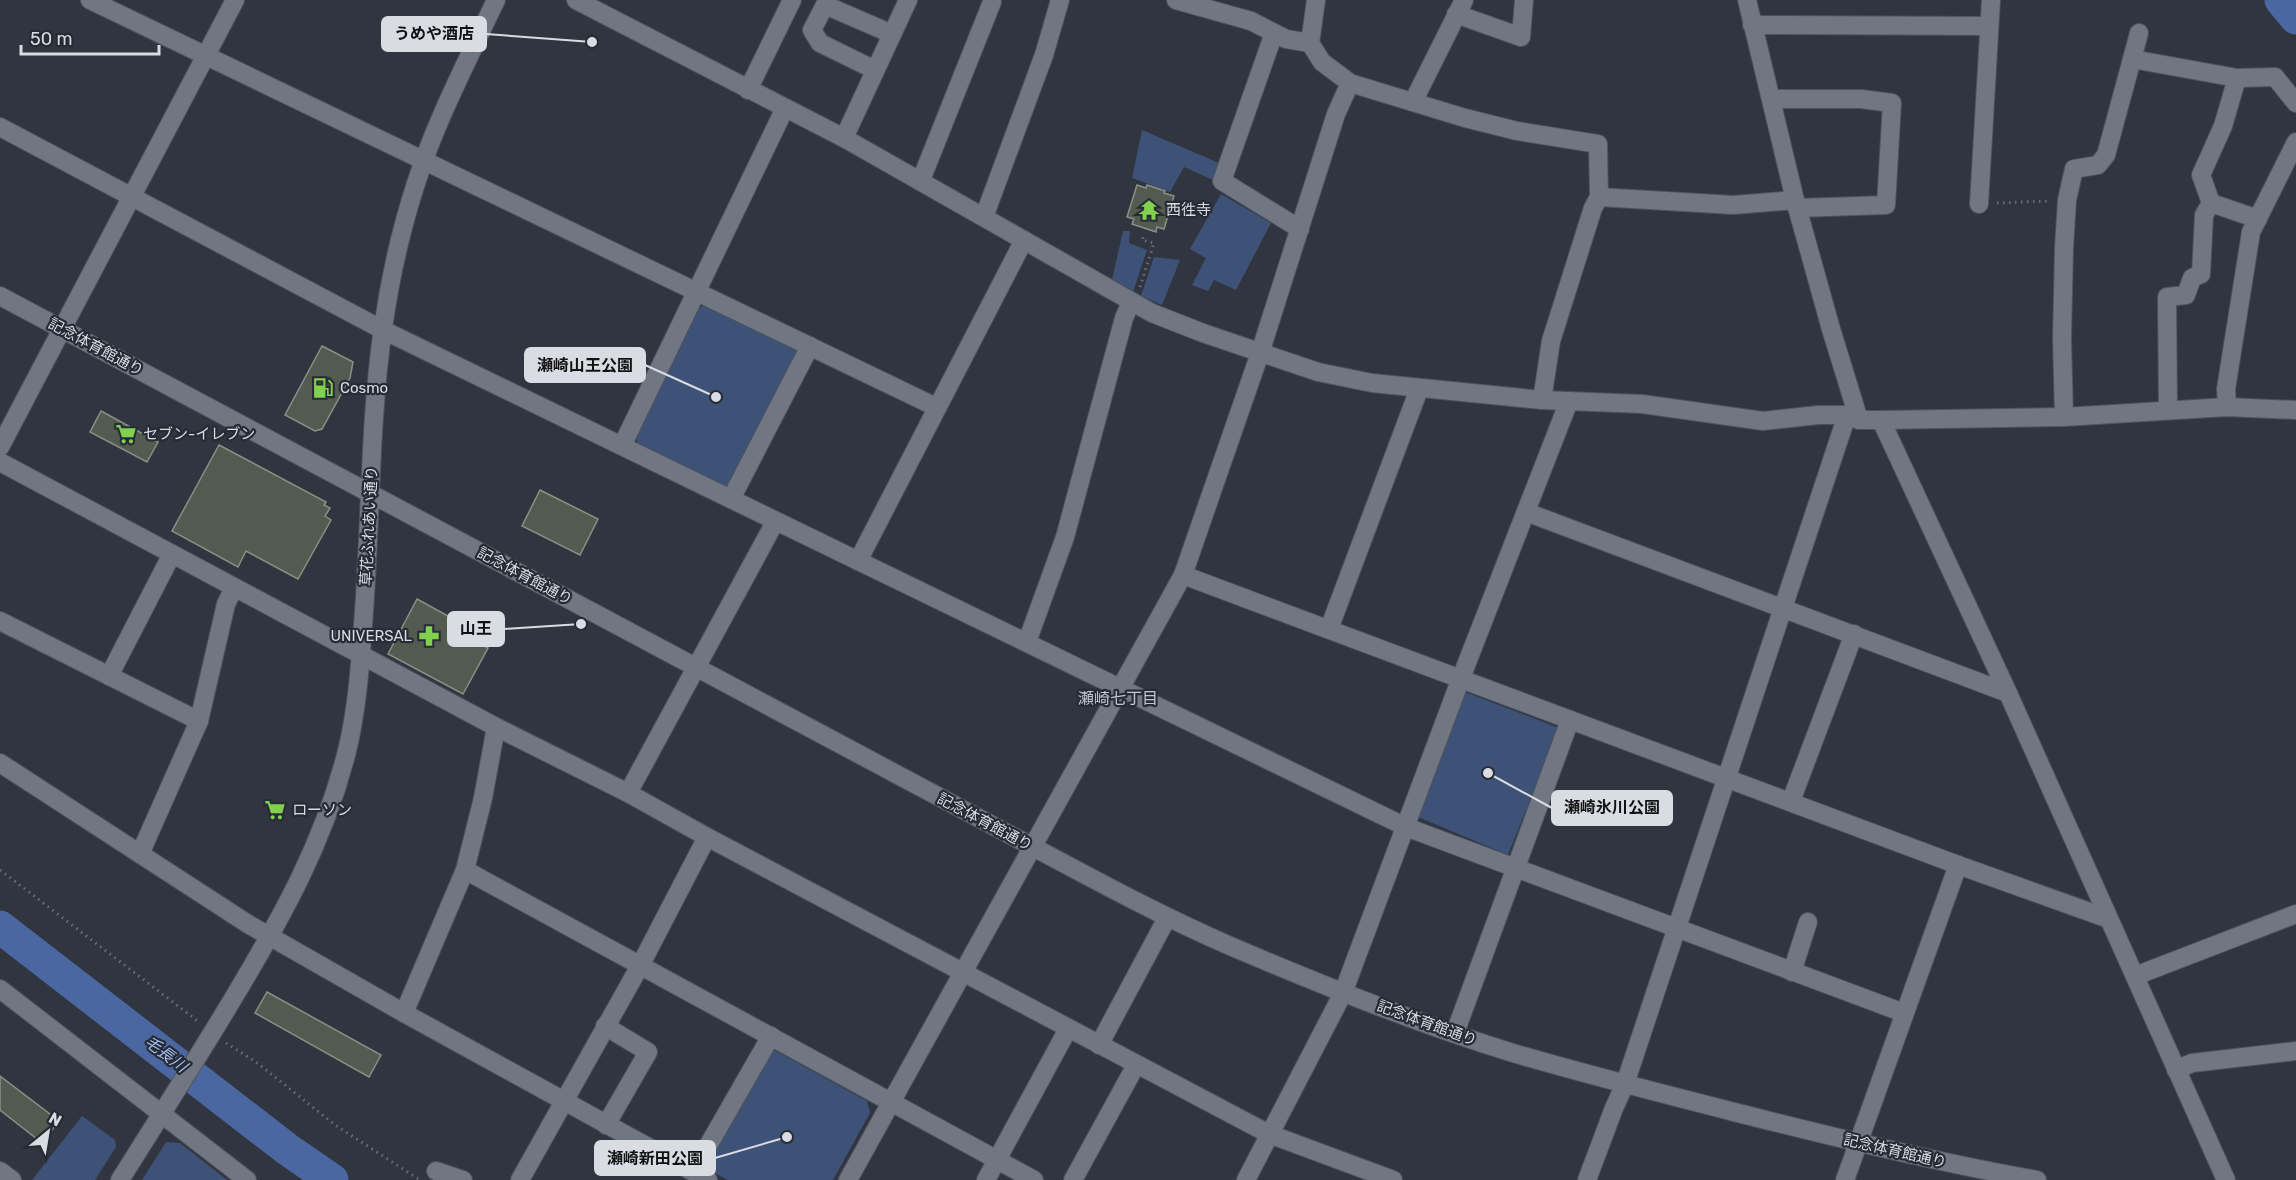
<svg xmlns="http://www.w3.org/2000/svg" width="2296" height="1180" font-family="Rubik,'Noto Sans JP',sans-serif">
<style>
.green{fill:#3e5277}
.lines{fill:none;stroke-linecap:round;stroke-linejoin:round}
.river{stroke:#4b67a1;stroke-width:33}
.building{fill:#535a4f;stroke:#899085;stroke-width:1.5}
.minor-casing{stroke:#4e525b;stroke-width:20}
.path{stroke:#6a6f77;stroke-width:3;stroke-dasharray:1.5 4.5;stroke-linecap:butt}
.minor{stroke:#717782;stroke-width:18}
.labels{text-anchor:middle;dominant-baseline:central;stroke-width:4.5;stroke-linejoin:round;paint-order:stroke}
.poi-label{font-size:15px;fill:#d9dce3;stroke:#262b35;text-anchor:start}
.street-label{font-size:15px;fill:#d9dce3;stroke:#262b35}
.neighbourhood-label{font-size:16px;fill:#bfc6d2;stroke:#262b35}
.water-label{font-size:16px;font-style:italic;fill:#a6c0f2;stroke:#262b35}
.leader{fill:none;stroke:#d9dce3;stroke-width:2}
.callout-dot{fill:#d9dce3;stroke:#262b35;stroke-width:2}
.callout{fill:#d9dce3;stroke:#d9dce3;stroke-width:2}
.callout-label{font-size:16px;text-anchor:middle;font-weight:bold;fill:#111}
</style>
<rect width="100%" height="100%" fill="#30353f"/>
<!-- green -->
<g class="green">
<path d="M1142,130L1219,163L1213,180L1184,167L1170,192L1132,178Z"/>
<path d="M1221,194L1271,223L1236,290L1214,280L1208,291L1192,285L1206,258L1190,249Z"/>
<path d="M1123,231H1130L1129,243L1147,250L1133,292L1112,280Z"/>
<path d="M1154,257L1180,260L1162,305L1141,296Z"/>
<path d="M706,304L796,351L797,358L733,485L723,486L638,443L635,436L696,309Z"/>
<path d="M1465,692L1559,728L1508,855L1418,817Z"/>
<path d="M774,1050L867,1101L870,1113L833,1180H728L707,1169L704,1160L767,1053Z"/>
<path d="M82,1116L115,1140L116,1147L95,1180H32Z"/>
<path d="M166,1142L180,1143L227,1180H142Z"/>
</g>
<g class="lines">
<!-- river -->
<g class="river">
<path d="M2281,0L2296,18"/>
<path d="M0,927L287,1149L332,1180"/>
</g>
</g>
<!-- building -->
<g class="building">
<path d="M1137,185L1146,188L1147,185L1165,191L1164,193L1174,196L1164,229L1157,227L1156,232L1132,224L1134,219L1127,217Z"/>
<path d="M322,346L353,362L350,378L322,429L315,431L285,415Z"/>
<path d="M101,411L158,442L147,462L90,432Z"/>
<path d="M219,445L326,502L324,505L330,508L325,516L331,520L298,579L246,551L238,567L172,531Z"/>
<path d="M540,490L598,519L580,555L522,526Z"/>
<path d="M417,599L468,627L464,635L488,648L463,694L388,654Z"/>
<path d="M267,992L381,1055L369,1077L255,1013Z"/>
<path d="M0,1076L59,1121L42,1143L0,1110Z"/>
</g>
<g class="lines">
<!-- minor casing -->
<g class="minor-casing">
<g id="minor">
<path d="M90,0L936,407"/>
<path d="M576,0L844,138L1152,313L1203,333L1318,372L1372,383L1542,400L1642,404L1763,421L1818,415H1847L1859,420H1881L2064,417L2227,407L2296,410"/>
<path d="M1176,0L1251,21L1286,39L1310,43"/>
<path d="M1316,0L1310,43L1322,62L1350,83L1465,118L1517,131L1598,144L1599,197L1593,208L1551,341L1542,400"/>
<path d="M1747,0L1795,200L1831,329L1859,420"/>
<path d="M1456,14L1521,37L1524,0"/>
<path d="M1752,25L1989,26"/>
<path d="M1274,33L1222,181L1300,229"/>
<path d="M2132,59L2139,33"/>
<path d="M875,70L820,43L812,30L825,5L892,34"/>
<path d="M748,90L792,0"/>
<path d="M1772,99H1861L1892,103L1886,205L1797,208"/>
<path d="M1413,102L1464,0"/>
<path d="M0,127L383,330L1406,827L1904,1013"/>
<path d="M844,138L908,0"/>
<path d="M921,180L992,2"/>
<path d="M1599,197L1733,205L1795,200"/>
<path d="M2211,203L2258,219"/>
<path d="M1979,204L1991,0"/>
<path d="M984,217L1044,55L1060,0"/>
<path d="M0,296L1033,847C1097,881 1161,916 1228,945C1321,985 1416,1023 1513,1053C1591,1076 1671,1096 1750,1116C1845,1140 1940,1163 2037,1180"/>
<path d="M2227,407L2226,389L2251,232L2296,142"/>
<path d="M2168,410L2167,297L2186,295L2192,278L2201,274L2204,215L2211,203L2201,175L2223,126L2237,78"/>
<path d="M2064,417L2062,339L2064,248L2067,200L2074,169L2098,165L2106,155L2132,59L2237,78L2275,77L2296,103"/>
<path d="M1881,420L2008,693L2226,1180"/>
<path d="M622,446L785,108"/>
<path d="M0,447L235,0"/>
<path d="M0,462L496,727L628,793L707,837L1269,1134L1393,1180"/>
<path d="M731,499L810,346"/>
<path d="M1526,512L2008,693"/>
<path d="M858,561L1024,240"/>
<path d="M1183,575L1958,865L2109,919"/>
<path d="M0,621L199,721"/>
<path d="M1329,629L1419,389"/>
<path d="M1027,642L1065,537L1124,318L1131,302"/>
<path d="M109,676L172,554"/>
<path d="M0,763L248,924L404,1013L708,1180"/>
<path d="M628,793L775,522"/>
<path d="M1791,801L1854,634"/>
<path d="M140,854L199,721L226,604L234,588"/>
<path d="M465,870L1034,1180"/>
<path d="M1792,972L1808,922"/>
<path d="M2135,976L2296,914"/>
<path d="M0,989L247,1180"/>
<path d="M404,1013L465,870L483,798L496,727"/>
<path d="M605,1026L648,1052L606,1125"/>
<path d="M1455,1033L1570,720"/>
<path d="M1099,1045L1167,918"/>
<path d="M2176,1070L2192,1063L2296,1051"/>
<path d="M0,1171L12,1180"/>
<path d="M436,1171L463,1180"/>
<path d="M693,1172L771,1036"/>
<path d="M120,1180C158,1119 197,1059 234,997C282,917 324,842 347,751C357,710 360,667 363,625C371,526 369,426 383,328C393,257 413,181 442,115C459,76 478,38 496,0"/>
<path d="M520,1180L641,964L707,837"/>
<path d="M848,1180L1183,575L1260,353L1336,114L1350,83"/>
<path d="M986,1180L1068,1029"/>
<path d="M1073,1180L1136,1065"/>
<path d="M1246,1180L1343,993L1461,678L1569,401"/>
<path d="M1587,1180L1614,1108L1625,1084L1847,415"/>
<path d="M1845,1180L1958,865"/>
</g>
</g>
<!-- path -->
<g class="path">
<path d="M1997,203L2050,201"/>
<path d="M1140,287L1154,243L1142,240L1144,234"/>
<path d="M0,870L199,1022"/>
<path d="M226,1043L256,1062L335,1125L420,1180"/>
</g>
<!-- minor -->
<use href="#minor" class="minor"/>
</g>
<!-- icons -->
<defs>
<g id="temple-bare" transform="scale(1.62)"><path d="M0-6L5-2H3V0L6.5 2.5H4V6H1.5V3h-3V6H-4V2.5H-6.5L-3 0V-2H-5Z" fill="#82d04f" stroke="#262b35" stroke-width="2.5" paint-order="stroke"/></g>
<g id="fuel-bare" transform="scale(1.62)"><path d="M-5.5-6h7V0h2V4h1.3V-2.5L3-4.5l.8-.8L6-3V5H2.5V1h-1V6h-7ZM-4.2-4.7v3.2H.2V-4.7Z" fill="#82d04f" stroke="#262b35" stroke-width="2.5" paint-order="stroke"/></g>
<g id="supermarket-bare" transform="scale(1.62)"><path d="M-6-5.5h2.5l.6 2H6L4.5 2H-2.5L-4.4-4H-6ZM-1.5 3.2a1.3 1.3 0 1 0 .1 0ZM3 3.2a1.3 1.3 0 1 0 .1 0Z" fill="#82d04f" stroke="#262b35" stroke-width="2.5" paint-order="stroke"/></g>
<g id="pharmacy-bare" transform="scale(1.62)"><path d="M-2-6h4v4h4v4h-4v4h-4v-4h-4v-4h4Z" fill="#82d04f" stroke="#262b35" stroke-width="2.5" paint-order="stroke"/></g>
</defs>
<g fill-rule="evenodd">
<use href="#temple-bare" x="1149" y="210"/>
<use href="#fuel-bare" x="323" y="388"/>
<use href="#supermarket-bare" x="126" y="434"/>
<use href="#pharmacy-bare" x="429" y="636"/>
<use href="#supermarket-bare" x="275" y="810"/>
</g>
<g class="labels">
<!-- poi labels -->
<g class="poi-label">
<text x="1166" y="210">西徃寺</text>
<text x="340" y="388">Cosmo</text>
<text x="143" y="434">セブン-イレブン</text>
<text x="412" y="636" text-anchor="end">UNIVERSAL</text>
<text x="292" y="810">ローソン</text>
</g>
<!-- street labels -->
<g class="street-label">
<text transform="translate(96 347) rotate(28)">記念体育館通り</text>
<text transform="translate(369 526) rotate(-87)">草花ふれあい通り</text>
<text transform="translate(525 576) rotate(28)">記念体育館通り</text>
<text transform="translate(985 822) rotate(28)">記念体育館通り</text>
<text transform="translate(1427 1023) rotate(20)">記念体育館通り</text>
<text transform="translate(1895 1151) rotate(13)">記念体育館通り</text>
</g>
<!-- neighbourhood labels -->
<g class="neighbourhood-label">
<text x="1118" y="698">瀬崎七丁目</text>
</g>
<!-- water labels -->
<g class="water-label">
<text transform="translate(166 1054) rotate(37)">毛長川</text>
</g>
</g>
<!-- callouts -->
<path class="leader" d="M592 42L486 34M716 397L645 365M581 624L504 629M1488 773L1552 808M787 1137L715 1158"/>
<g class="callout-dot">
<circle cx="592" cy="42" r="6"/>
<circle cx="716" cy="397" r="6"/>
<circle cx="581" cy="624" r="6"/>
<circle cx="1488" cy="773" r="6"/>
<circle cx="787" cy="1137" r="6"/>
</g>
<g class="callout">
<rect x="382" y="17" width="104" height="34" rx="6"/>
<rect x="525" y="348" width="120" height="34" rx="6"/>
<rect x="448" y="612" width="56" height="34" rx="6"/>
<rect x="1552" y="791" width="120" height="34" rx="6"/>
<rect x="595" y="1141" width="120" height="34" rx="6"/>
</g>
<g class="callout-label">
<text x="434" y="39">うめや酒店</text>
<text x="585" y="371">瀬崎山王公園</text>
<text x="476" y="634">山王</text>
<text x="1612" y="813">瀬崎氷川公園</text>
<text x="655" y="1164">瀬崎新田公園</text>
</g>
<!-- north arrow -->
<g transform="translate(48 1132) rotate(30)" stroke="#262b35" stroke-width="4.5" paint-order="stroke">
<path d="M0-4.5L10 22L0 15L-10 22Z" fill="#d9dce3"/>
<text y="-9" font-size="16" font-weight="bold" text-anchor="middle" fill="#d9dce3">N</text>
</g>
<!-- scale -->
<path d="M21 45v9h138v-9" fill="none" stroke="#d9dce3" stroke-width="3"/>
<text x="30" y="45" font-size="18" fill="#d9dce3" stroke="#262b35" stroke-width="4.5" paint-order="stroke">50 m</text>
</svg>
